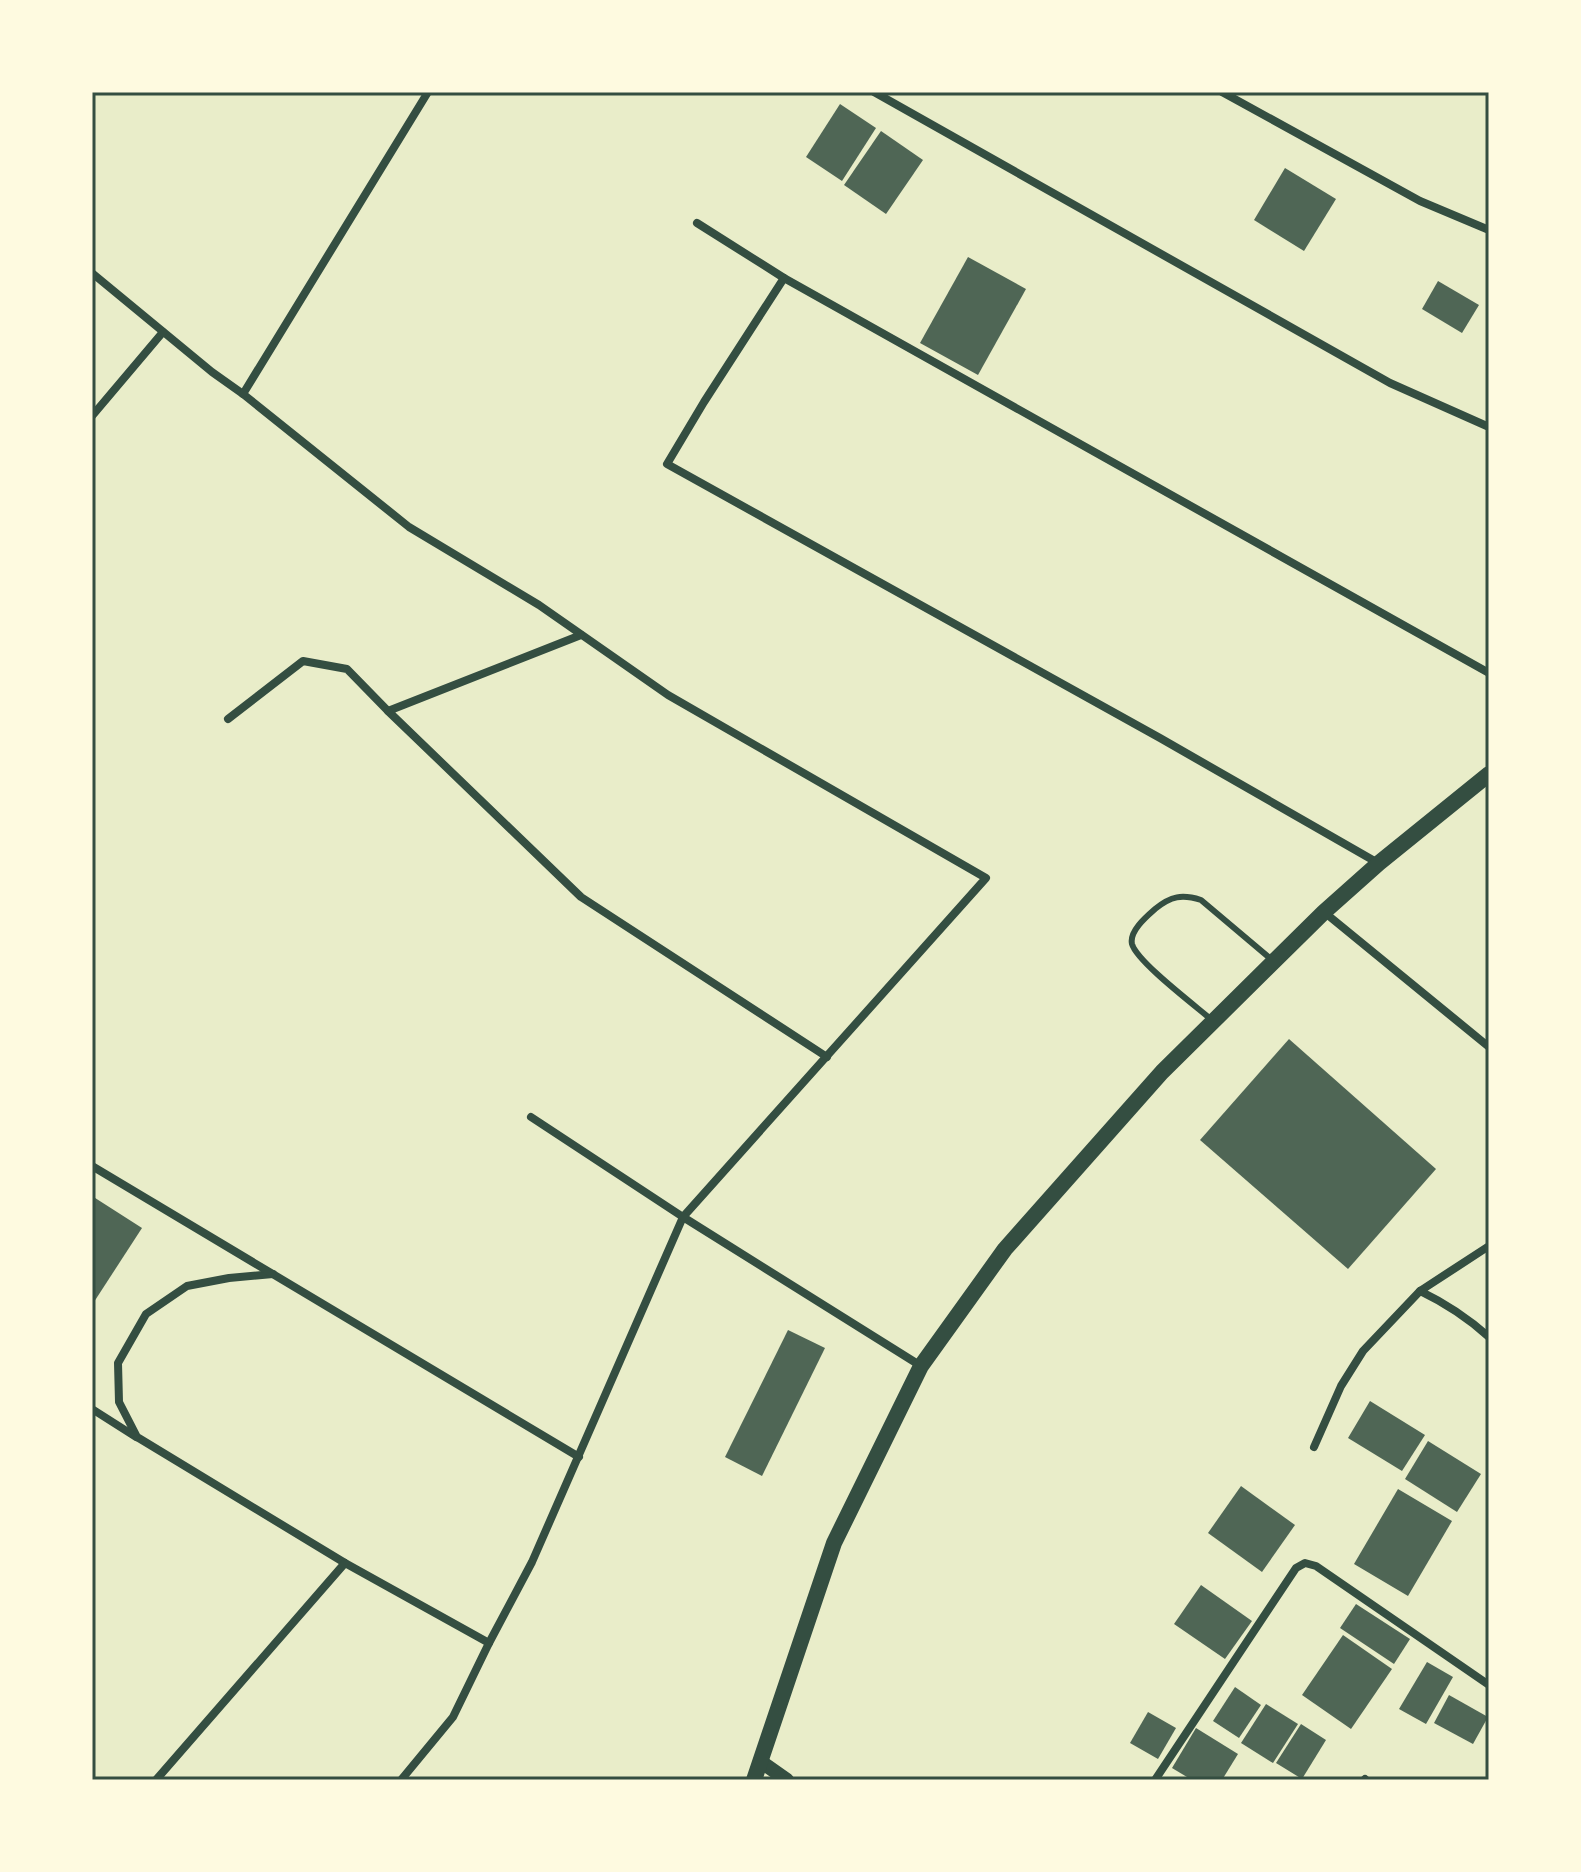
<svg xmlns="http://www.w3.org/2000/svg" width="1581" height="1872" font-family="'Archivo Narrow',sans-serif">
<style>
.building{fill:#4f6655}
.lines{fill:none;stroke-linecap:round;stroke-linejoin:round}
.service{stroke:#344e41;stroke-width:6}
.minor{stroke:#344e41;stroke-width:8}
.tertiary{stroke:#344e41;stroke-width:14}
.secondary{stroke:#344e41;stroke-width:16}
.neatline{fill:none;stroke:#344e41;stroke-width:3}
</style>
<rect width="100%" height="100%" fill="#e9edc9"/>
<!-- building -->
<g class="building">
<path d="M840,104L876,128L842,181L806,157Z"/>
<path d="M881,131L923,160L886,214L844,185Z"/>
<path d="M1285,168L1336,199L1304,251L1254,220Z"/>
<path d="M968,257L1026,289L978,375L920,343Z"/>
<path d="M1438,281L1479,305L1462,333L1422,309Z"/>
<path d="M1289,1039L1436,1169L1348,1269L1200,1140Z"/>
<path d="M92,1196L142,1228L92,1305Z"/>
<path d="M788,1330L825,1348L762,1476L725,1457Z"/>
<path d="M1370,1401L1425,1435L1402,1471L1348,1438Z"/>
<path d="M1428,1441L1481,1474L1457,1512L1405,1479Z"/>
<path d="M1241,1486L1295,1525L1262,1572L1208,1533Z"/>
<path d="M1398,1489L1452,1521L1408,1596L1354,1564Z"/>
<path d="M1201,1585L1252,1621L1225,1659L1174,1624Z"/>
<path d="M1356,1604L1410,1639L1394,1664L1340,1628Z"/>
<path d="M1343,1635L1392,1669L1351,1729L1302,1695Z"/>
<path d="M1427,1662L1453,1677L1426,1724L1399,1709Z"/>
<path d="M1235,1687L1261,1705L1239,1738L1213,1721Z"/>
<path d="M1449,1695L1488,1717L1473,1744L1434,1723Z"/>
<path d="M1266,1704L1298,1724L1273,1763L1241,1743Z"/>
<path d="M1148,1712L1176,1728L1158,1759L1130,1743Z"/>
<path d="M1301,1724L1326,1740L1302,1779L1276,1763Z"/>
<path d="M1196,1728L1238,1754L1222,1780H1192L1172,1768Z"/>
</g>
<g class="lines">
<!-- service -->
<path class="service" d="M1213,1021C1197,1007 1137,962 1132,944C1129,931 1147,916 1155,909C1171,896 1182,894 1201,900L1272,960"/>
<!-- minor -->
<g class="minor">
<path d="M874,92L1390,383L1489,427"/>
<path d="M1222,92L1420,201L1489,230"/>
<path d="M697,223L784,278"/>
<path d="M92,273L212,372L243,394L409,527L539,605L668,695L986,878L683,1217L532,1562L489,1643L345,1563L137,1437L119,1402L118,1363L146,1314L187,1286L229,1278L273,1274"/>
<path d="M243,394L428,92"/>
<path d="M92,416L163,332"/>
<path d="M581,635L388,711L581,897L827,1057"/>
<path d="M228,719L303,661L347,669L388,711"/>
<path d="M1378,863L1160,738L667,464L704,402L784,278L1489,673"/>
<path d="M1324,912L1489,1047"/>
<path d="M531,1117L683,1217L921,1366"/>
<path d="M92,1166L579,1457"/>
<path d="M1489,1246L1420,1291C1445,1303 1469,1319 1489,1337"/>
<path d="M92,1409L136,1437"/>
<path d="M1314,1447L1341,1386L1363,1351L1420,1291"/>
<path d="M156,1780L345,1563"/>
<path d="M401,1780L453,1717L489,1643"/>
<path d="M1155,1780L1296,1568L1305,1563L1316,1566L1489,1685"/>
<path d="M1364,1780L1365,1779"/>
</g>
<!-- tertiary -->
<path class="tertiary" d="M760,1761L787,1780"/>
<!-- secondary -->
<path class="secondary" d="M754,1780L834,1543L921,1366L1005,1249L1162,1072L1324,912L1379,863L1489,774"/>
</g>
<!-- border -->
<rect width="1581" height="1872" fill="none" stroke="#fefae0" stroke-width="188"/>
<rect x="94" y="94" width="1393" height="1684" class="neatline"/>
</svg>
